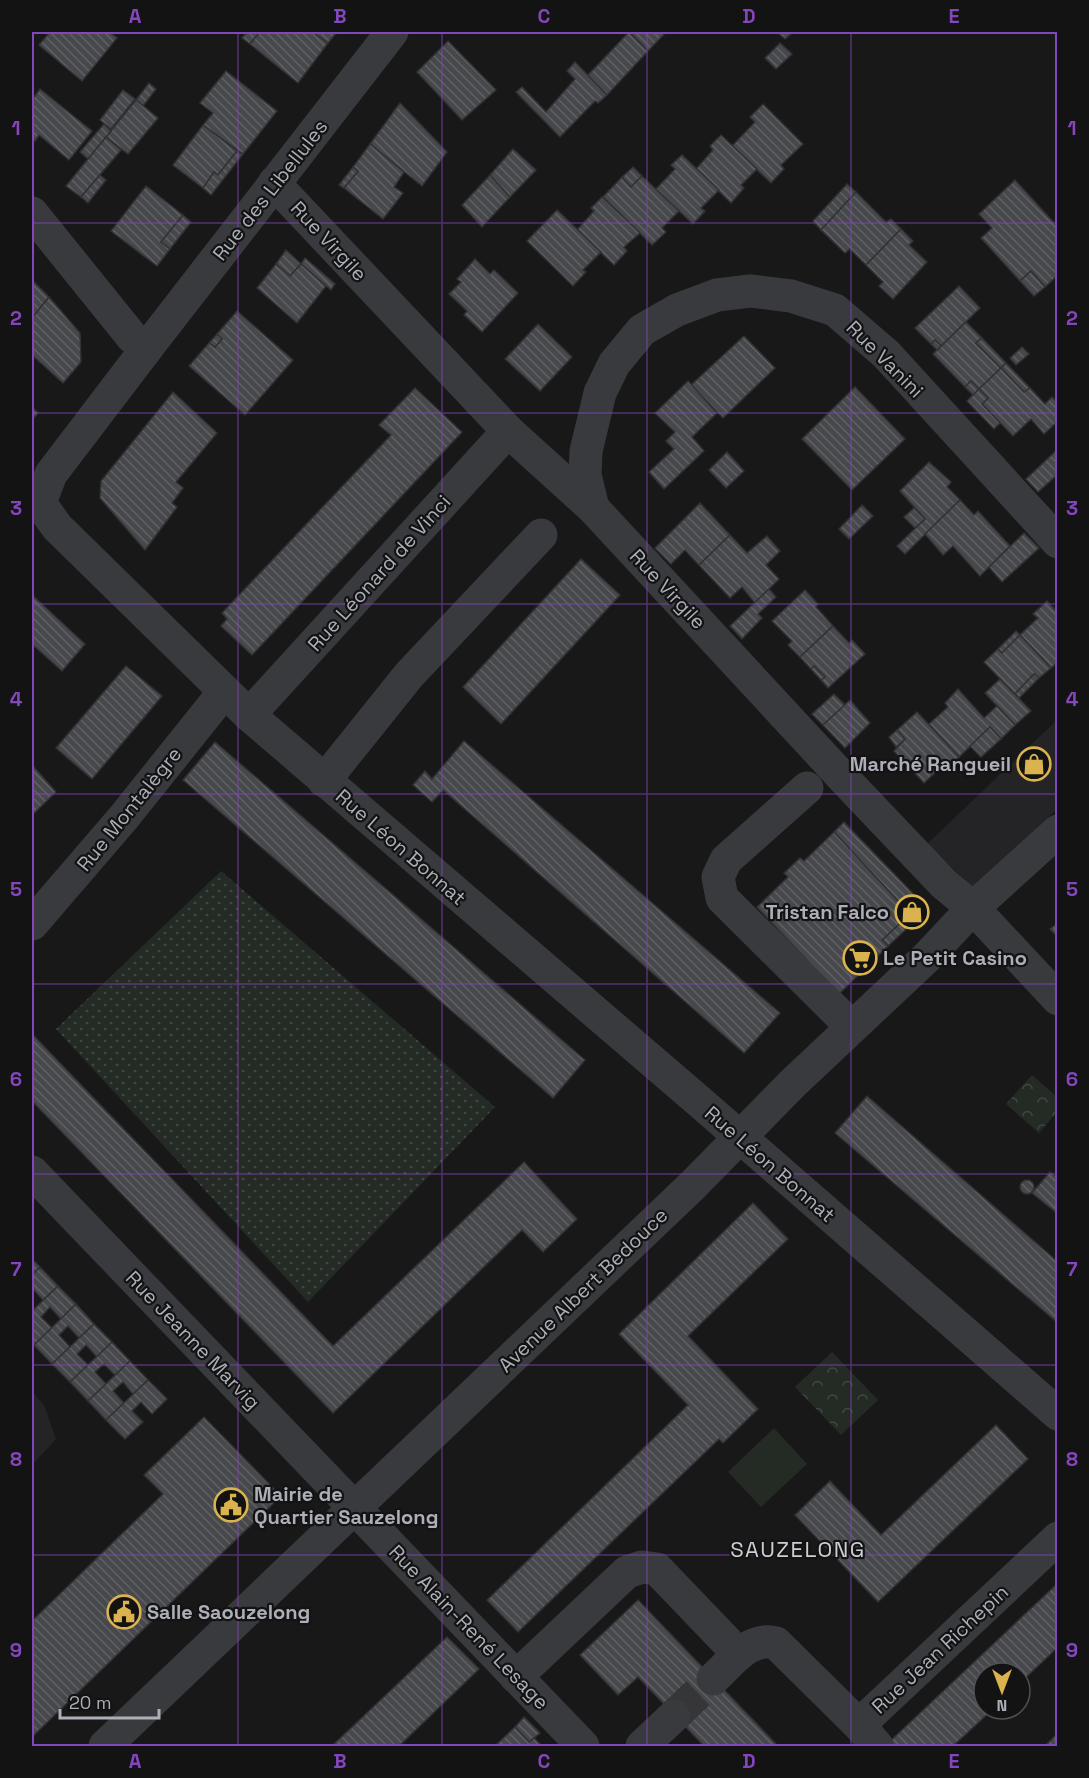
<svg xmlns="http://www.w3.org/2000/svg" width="1089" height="1778" font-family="'Space Grotesk',sans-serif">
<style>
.built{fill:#242426}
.grass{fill:url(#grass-dots)}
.park{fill:url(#park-crowns)}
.pitch{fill:#242b25}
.building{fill:url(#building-back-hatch);stroke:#323235;stroke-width:1.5}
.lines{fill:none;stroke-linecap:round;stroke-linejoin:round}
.minor-tunnel{stroke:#363639;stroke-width:33;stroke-dasharray:33 16;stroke-linecap:butt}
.minor{stroke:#393a3e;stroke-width:33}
.grid{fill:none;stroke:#8546bd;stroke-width:1.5;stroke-opacity:0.55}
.labels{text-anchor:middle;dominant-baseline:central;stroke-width:4.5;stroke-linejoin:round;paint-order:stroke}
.street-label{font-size:20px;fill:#acafb7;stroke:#131314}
.poi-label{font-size:20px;font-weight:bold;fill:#acafb7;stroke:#131314;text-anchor:start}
.quarter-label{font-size:22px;letter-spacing:1.5px;fill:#ccced4;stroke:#131314}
.neatline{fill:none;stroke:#8546bd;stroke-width:2}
.grid-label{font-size:20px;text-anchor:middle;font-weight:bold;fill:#8546bd}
</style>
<defs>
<pattern id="grass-dots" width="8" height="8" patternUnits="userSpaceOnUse" patternTransform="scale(1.5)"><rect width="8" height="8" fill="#242b25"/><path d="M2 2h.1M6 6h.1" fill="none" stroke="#414742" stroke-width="1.8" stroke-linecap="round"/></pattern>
<pattern id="park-crowns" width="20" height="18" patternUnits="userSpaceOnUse" patternTransform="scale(1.5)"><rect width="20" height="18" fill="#242b25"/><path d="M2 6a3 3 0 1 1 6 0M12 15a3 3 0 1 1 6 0" fill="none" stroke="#414742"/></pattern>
<pattern id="building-back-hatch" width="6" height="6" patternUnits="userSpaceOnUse" patternTransform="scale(1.5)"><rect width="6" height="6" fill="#47484b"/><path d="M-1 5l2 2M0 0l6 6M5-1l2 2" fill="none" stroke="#5f6063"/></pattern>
</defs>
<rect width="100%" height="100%" fill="#181819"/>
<!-- built -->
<g class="built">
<path d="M1057,720V809L973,888L927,844Z"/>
<path d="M32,1392L44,1405L56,1439L32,1465Z"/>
</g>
<!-- grass -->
<path class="grass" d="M221,871L495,1107L308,1302L56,1029Z"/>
<!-- park -->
<g class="park">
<path d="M1032,1075L1057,1097V1112L1039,1133L1006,1104Z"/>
<path d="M832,1352L878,1400L841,1435L795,1387Z"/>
</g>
<!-- pitch -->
<path class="pitch" d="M774,1428L807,1464L761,1507L728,1472Z"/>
<!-- building -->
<g class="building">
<path d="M50,32H109L117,38L82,81L39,45Z"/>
<path d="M247,32H260L250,44L242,38Z"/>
<path d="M260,32H313L328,43L298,83L250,44Z"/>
<path d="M313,32H337L328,43Z"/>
<path d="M629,32L648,51L607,95L588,75Z"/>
<path d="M630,32H666L648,51Z"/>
<path d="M777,32H793L785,39Z"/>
<path d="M448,41L496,90L462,120L417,72Z"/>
<path d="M780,43L792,54L776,69L765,58Z"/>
<path d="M575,62L607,95L598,103L595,101L560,137L516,92L522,87L546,112L575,79L567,71Z"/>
<path d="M226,71L277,111L243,154L203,125L213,113L200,103Z"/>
<path d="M149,83L156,89L143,106L136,100Z"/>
<path d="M40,89L92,131L69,160L39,135L35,141L32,138V100Z"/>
<path d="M123,90L135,99L111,129L100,120Z"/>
<path d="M136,100L158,118L128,154L106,137Z"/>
<path d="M400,103L447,152L422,186L370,144Z"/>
<path d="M763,104L803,144L781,165L784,169L771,183L732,146L755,122L750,117Z"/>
<path d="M104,124L111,131L88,159L80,152Z"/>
<path d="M203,125L237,151L218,175L214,172L203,188L173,165Z"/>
<path d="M721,135L757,169L741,185L744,188L731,203L696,169L713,150L710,146Z"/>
<path d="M106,137L121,150L81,197L66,186Z"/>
<path d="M370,144L404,172L394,187L403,193L383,219L344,188L358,171L353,167Z"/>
<path d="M513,149L536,170L510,197L490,175Z"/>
<path d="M237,151L243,154L211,195L203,188L214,172L218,175Z"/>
<path d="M682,155L719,190L701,208L705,211L693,224L656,189L675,169L671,165Z"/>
<path d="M353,167L358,171L344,188L339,185Z"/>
<path d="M633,167L642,176L631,187L622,177Z"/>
<path d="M100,175L106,180L88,203L81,197Z"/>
<path d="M490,175L510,197L482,227L462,205Z"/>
<path d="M642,176L679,211L662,228L666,232L652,245L603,197L622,177L631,187Z"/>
<path d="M1015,180L1058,227V275L1045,287L1031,271L1020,281L981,238L992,228L979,214Z"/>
<path d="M847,184L856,192L821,230L813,221Z"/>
<path d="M146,186L183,215L161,242L170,249L157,266L111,231Z"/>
<path d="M856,192L886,222L891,219L901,229L866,265L850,249L845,253L821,230Z"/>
<path d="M602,197L640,233L624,247L627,251L614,265L577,230L594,211L591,208Z"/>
<path d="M557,210L601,252L583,270L586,272L573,286L527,241Z"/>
<path d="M183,215L191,222L170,249L161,242Z"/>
<path d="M901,229L913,241L909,245L927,262L893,299L879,286L883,282L866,265Z"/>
<path d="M286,250L301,264L290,276L276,264Z"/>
<path d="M305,258L335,284L331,290L301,264Z"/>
<path d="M475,259L490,274L494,270L518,293L482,332L464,315L467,311L449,294L461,282L457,279Z"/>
<path d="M276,264L290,276L301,264L326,286L297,323L257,288Z"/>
<path d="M1031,271L1045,287L1034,296L1020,281Z"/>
<path d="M32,280L49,297L32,318Z"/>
<path d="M959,286L980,308L941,346L935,340L931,344L915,328Z"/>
<path d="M49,297L80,333L81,362L63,383L32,355V318Z"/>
<path d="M237,311L293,360L245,415L189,366L209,343L215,347L222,339L217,334Z"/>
<path d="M966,322L982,338L976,343L1001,368L979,389L971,381L965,387L933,354Z"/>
<path d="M538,324L572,357L540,391L505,359Z"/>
<path d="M217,334L222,339L215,347L209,343Z"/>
<path d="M744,336L775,368L723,418L691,385Z"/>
<path d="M982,338L1006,363L1001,368L976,343Z"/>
<path d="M935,340L941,346L937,350L931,344Z"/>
<path d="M1022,347L1029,354L1016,365L1010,358Z"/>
<path d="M1006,363L1030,388L1024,392L1001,368Z"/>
<path d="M1001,368L1024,392L1030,388L1045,404L1052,397L1058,403V421L1044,434L1031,419L1013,436L982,404L988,398L979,389Z"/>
<path d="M688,381L717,413L692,437L704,451L664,489L649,472L674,449L666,441L675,432L655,413Z"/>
<path d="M971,381L979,389L973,395L965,387Z"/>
<path d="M855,387L905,439L852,490L802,439Z"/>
<path d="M415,388L462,432L252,655L221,626L227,619L222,613L391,435L379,425Z"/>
<path d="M979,389L988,398L982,404L1000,423L994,429L967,401Z"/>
<path d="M173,392L217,433L176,482L183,488L172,503L177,507L145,550L100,498L101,481Z"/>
<path d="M32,407L38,413L32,420Z"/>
<path d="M1058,449V474L1038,492L1026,479Z"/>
<path d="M727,452L744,471L726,488L709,470Z"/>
<path d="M929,462L951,482L947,487L960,500L905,554L897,546L925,519L900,491Z"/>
<path d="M960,500L974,515L978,511L1010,546L980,576L953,546L943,555L925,534Z"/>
<path d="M700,503L730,535L699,565L685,550L671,564L655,548Z"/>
<path d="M862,505L873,516L849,539L839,529Z"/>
<path d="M914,508L925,519L915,528L904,517Z"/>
<path d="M1024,533L1039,548L1002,582L989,567Z"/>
<path d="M730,535L747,553L767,536L780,551L766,565L779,579L755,603L742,587L730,598L699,565Z"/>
<path d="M581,559L620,595L501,724L463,687Z"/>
<path d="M769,589L776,597L758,614L762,618L742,639L730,626Z"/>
<path d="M805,590L818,604L816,607L833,626L800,657L788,645L792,641L772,621Z"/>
<path d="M32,595L85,644L62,671L32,644Z"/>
<path d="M1047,601L1058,613V662L1051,668L1020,635L1038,618L1033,614Z"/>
<path d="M833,626L849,643L852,640L865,654L828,688L821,680L825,677L814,666L811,669L800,657Z"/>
<path d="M1016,631L1020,635L1002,653L998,649Z"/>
<path d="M1020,635L1051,668L1039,678L1034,674L1015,694L984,662L998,649L1002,653Z"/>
<path d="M126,666L162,696L92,779L56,748Z"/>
<path d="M814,666L825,677L821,680L811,669Z"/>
<path d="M1034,674L1039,678L1019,698L1015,694Z"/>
<path d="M1000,679L1031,711L1015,725L985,693Z"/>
<path d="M958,689L984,718L997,706L1015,725L1001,739L990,727L959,757L929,724L948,707L945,703Z"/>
<path d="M834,694L845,705L823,725L812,714Z"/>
<path d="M850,700L870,723L845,748L823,725Z"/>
<path d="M917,712L959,757L947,768L944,764L924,783L894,751L905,739L897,730Z"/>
<path d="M990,727L1001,739L981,757L970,746Z"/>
<path d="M897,730L905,739L896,747L889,737Z"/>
<path d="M464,741L780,1013L744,1053L443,790L432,802L413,785L425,771L432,779Z"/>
<path d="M215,742L585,1060L553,1098L183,780Z"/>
<path d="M32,765L56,792L32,815Z"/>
<path d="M844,822L928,909L888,946L882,940L910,914L834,832Z"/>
<path d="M834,832L910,914L882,940L888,946L839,994L757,907L788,877L784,873L800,858L804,861Z"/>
<path d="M1058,923V937L1050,929Z"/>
<path d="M32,1034L333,1346L524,1162L577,1219L543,1252L522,1230L333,1413L32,1101Z"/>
<path d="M867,1096L1058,1262V1323L835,1133Z"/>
<path d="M1050,1172L1058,1178V1214L1032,1193Z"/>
<circle cx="1027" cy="1187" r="7"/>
<path d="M753,1203L788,1239L688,1336L758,1409L723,1443L719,1439L518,1632L487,1600L688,1405L619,1334Z"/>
<path d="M32,1259L40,1267L32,1275Z"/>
<path d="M40,1267L58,1286L43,1300L32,1288V1275Z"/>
<path d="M58,1286L76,1304L61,1319L50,1307L41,1317L52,1328L34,1345L32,1342V1311Z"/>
<path d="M76,1304L94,1324L79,1338L68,1326L59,1335L70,1347L52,1364L34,1345Z"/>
<path d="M94,1324L112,1342L97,1357L86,1345L77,1354L88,1365L70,1382L52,1364Z"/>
<path d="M112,1342L130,1361L115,1375L104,1364L95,1372L106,1384L88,1401L70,1382Z"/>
<path d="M130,1361L148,1380L133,1394L123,1382L113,1391L124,1403L106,1420L88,1401Z"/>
<path d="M148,1380L167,1399L152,1414L141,1402L132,1411L143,1422L125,1439L106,1420Z"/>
<path d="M204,1417L281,1496L32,1737V1621L163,1494L144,1475Z"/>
<path d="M996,1425L1028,1459L878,1602L795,1515L830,1481L881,1535Z"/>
<path d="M1058,1583V1647L1020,1683V1673H984V1709H993L953,1746H885Z"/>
<path d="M638,1600L778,1746H704L638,1677L618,1695L580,1655Z"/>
<path d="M447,1637L479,1669L399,1746H332Z"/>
<path d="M524,1717L540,1733L529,1742L515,1727Z"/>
<path d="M515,1727L529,1742L534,1738L542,1746H495Z"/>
<path d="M1058,1733V1746H1045Z"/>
</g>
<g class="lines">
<!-- minor-tunnel -->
<path class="minor-tunnel" d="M674,1716L713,1679"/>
<!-- minor -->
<g class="minor">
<path d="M274,183L508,431L593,508L845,780L944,884L973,908L1058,999"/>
<path d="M32,213L132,337L147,348L51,474L40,503L57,527L249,715L701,1103L1058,1414"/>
<path d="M147,348L392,32"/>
<path d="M593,508L585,475L586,451L600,393L614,364L642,330L677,310L717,295L750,291L791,296L835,310L886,354L1058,542"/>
<path d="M249,715L508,431"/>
<path d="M324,781L409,675L541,535"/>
<path d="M807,788L726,860L718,877L722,898L852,1027"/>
<path d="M32,924L124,817L224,692"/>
<path d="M32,1172L583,1746"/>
<path d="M516,1677L627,1572L642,1567L657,1569L727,1642"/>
<path d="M713,1679C732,1662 749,1636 776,1643L859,1725L1058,1538"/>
<path d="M859,1725L877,1746"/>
<path d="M105,1746L693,1185L792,1084L927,957L973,908L1058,831"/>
<path d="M642,1746L674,1716"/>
</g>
</g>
<!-- grid -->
<path class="grid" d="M238,32V1746M442,32V1746M647,32V1746M851,32V1746M32,223H1058M32,413H1058M32,604H1058M32,794H1058M32,984H1058M32,1174H1058M32,1365H1058M32,1555H1058"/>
<!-- icons -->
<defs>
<g id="shop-ring" transform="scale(1.725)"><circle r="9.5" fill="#131314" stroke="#dbb34e" stroke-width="1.5"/><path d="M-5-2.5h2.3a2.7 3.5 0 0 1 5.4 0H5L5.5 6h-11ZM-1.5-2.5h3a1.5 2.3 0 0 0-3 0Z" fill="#dbb34e"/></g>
<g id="supermarket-ring" transform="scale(1.725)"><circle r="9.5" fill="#131314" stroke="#dbb34e" stroke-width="1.5"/><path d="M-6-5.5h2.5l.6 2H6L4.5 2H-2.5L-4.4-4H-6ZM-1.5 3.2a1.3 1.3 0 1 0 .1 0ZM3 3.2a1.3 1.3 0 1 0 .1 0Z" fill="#dbb34e"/></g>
<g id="civic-ring" transform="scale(1.725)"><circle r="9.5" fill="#131314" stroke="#dbb34e" stroke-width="1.5"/><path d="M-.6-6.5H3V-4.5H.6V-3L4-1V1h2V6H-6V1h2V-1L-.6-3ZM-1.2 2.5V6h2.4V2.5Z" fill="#dbb34e"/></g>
</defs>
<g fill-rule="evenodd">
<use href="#shop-ring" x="1034" y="764"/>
<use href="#shop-ring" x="912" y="912"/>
<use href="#supermarket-ring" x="860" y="958"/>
<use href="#civic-ring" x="231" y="1505"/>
<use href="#civic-ring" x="124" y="1612"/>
</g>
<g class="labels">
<!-- street labels -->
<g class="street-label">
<text transform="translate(270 190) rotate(-52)">Rue des Libellules</text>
<text transform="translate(329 241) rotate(47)">Rue Virgile</text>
<text transform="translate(885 359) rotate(45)">Rue Vanini</text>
<text transform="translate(379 573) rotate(-48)">Rue Léonard de Vinci</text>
<text transform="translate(668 589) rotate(47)">Rue Virgile</text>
<text transform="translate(129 809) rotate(-51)">Rue Montalègre</text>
<text transform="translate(401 847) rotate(41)">Rue Léon Bonnat</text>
<text transform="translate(770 1164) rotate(41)">Rue Léon Bonnat</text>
<text transform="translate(583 1290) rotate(-44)">Avenue Albert Bedouce</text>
<text transform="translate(193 1340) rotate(46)">Rue Jeanne Marvig</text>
<text transform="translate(469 1627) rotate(46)">Rue Alain-René Lesage</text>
<text transform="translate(940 1649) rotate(-43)">Rue Jean Richepin</text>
</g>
<!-- poi labels -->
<g class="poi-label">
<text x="1011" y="764" text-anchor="end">Marché Rangueil</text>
<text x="889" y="912" text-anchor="end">Tristan Falco</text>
<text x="883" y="958">Le Petit Casino</text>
<text x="254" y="1494">Mairie de<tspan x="254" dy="23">Quartier Sauzelong</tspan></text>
<text x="147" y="1612">Salle Saouzelong</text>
</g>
<!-- quarter labels -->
<g class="quarter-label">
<text x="798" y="1549">SAUZELONG</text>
</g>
</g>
<!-- border -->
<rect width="1089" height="1778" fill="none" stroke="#131314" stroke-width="66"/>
<!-- north arrow -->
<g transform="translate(1002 1691) rotate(180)"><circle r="28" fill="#131314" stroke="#505155" stroke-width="1.5"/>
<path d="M0-4.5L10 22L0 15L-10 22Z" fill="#dbb34e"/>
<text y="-9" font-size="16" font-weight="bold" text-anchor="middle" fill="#acafb7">N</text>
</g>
<!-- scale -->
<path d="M60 1709v9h99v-9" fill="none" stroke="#acafb7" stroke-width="3"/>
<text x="69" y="1709" font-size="18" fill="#acafb7" stroke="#131314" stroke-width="4.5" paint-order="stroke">20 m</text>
<rect x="33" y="33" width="1023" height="1712" class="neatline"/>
<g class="grid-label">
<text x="135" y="23">A</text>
<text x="340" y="23">B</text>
<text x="544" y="23">C</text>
<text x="749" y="23">D</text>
<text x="954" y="23">E</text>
<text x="16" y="135">1</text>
<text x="1072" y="135">1</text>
<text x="16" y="325">2</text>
<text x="1072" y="325">2</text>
<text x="16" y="515">3</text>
<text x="1072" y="515">3</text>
<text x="16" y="706">4</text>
<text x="1072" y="706">4</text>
<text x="16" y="896">5</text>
<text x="1072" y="896">5</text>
<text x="16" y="1086">6</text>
<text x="1072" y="1086">6</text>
<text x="16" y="1276">7</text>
<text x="1072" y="1276">7</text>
<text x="16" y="1466">8</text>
<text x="1072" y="1466">8</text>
<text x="16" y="1657">9</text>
<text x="1072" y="1657">9</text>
<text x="135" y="1768">A</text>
<text x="340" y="1768">B</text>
<text x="544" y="1768">C</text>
<text x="749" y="1768">D</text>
<text x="954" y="1768">E</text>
</g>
</svg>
